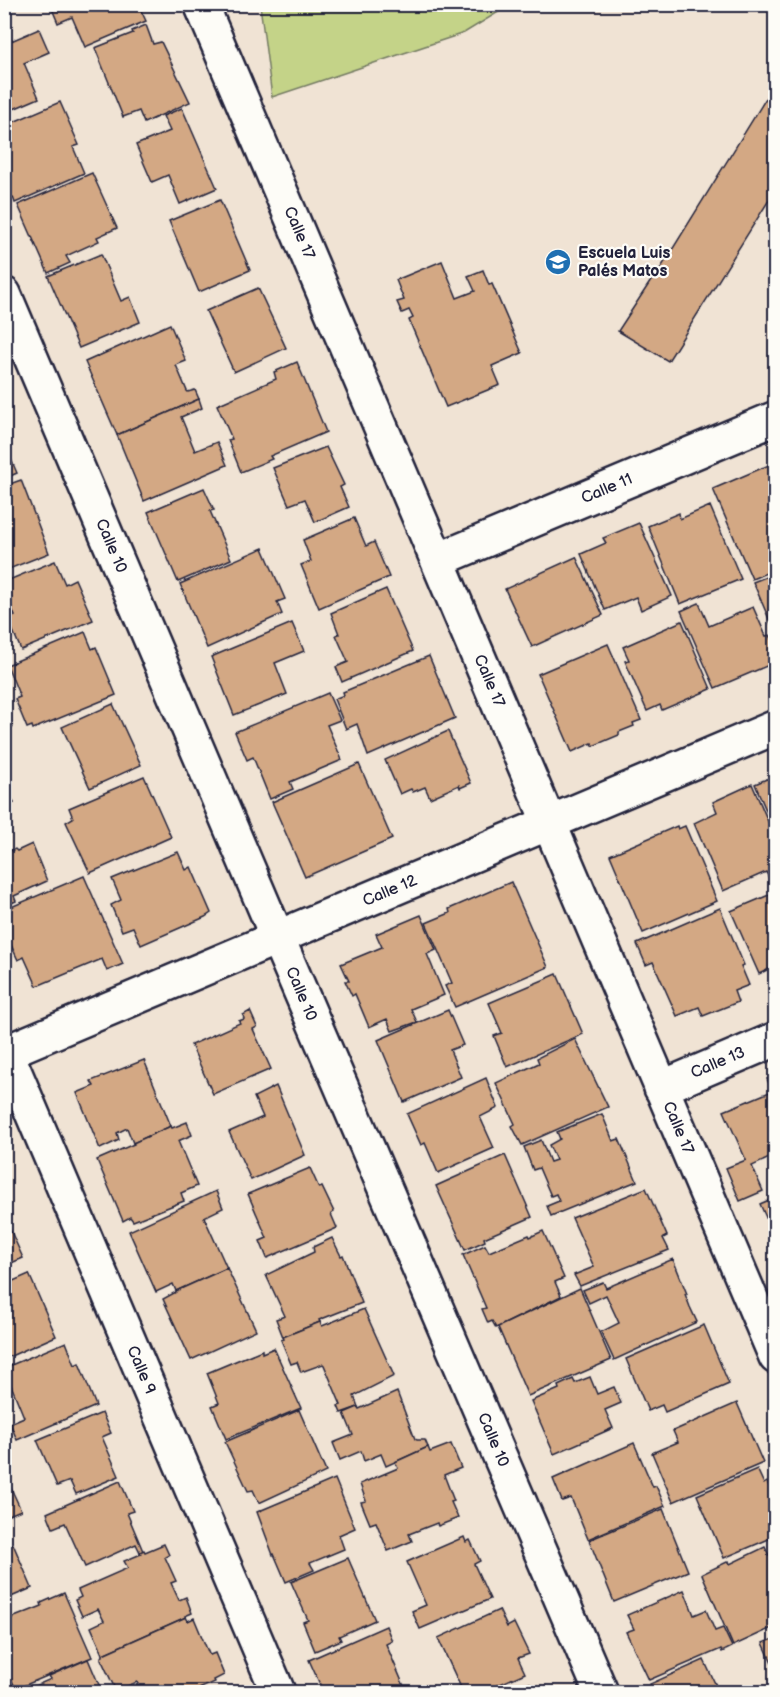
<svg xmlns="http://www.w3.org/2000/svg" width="780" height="1697" font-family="'Balsamiq Sans',sans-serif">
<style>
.green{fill:#c4d388;stroke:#737a62;stroke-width:1.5}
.building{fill:#d3a884;stroke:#22223b;stroke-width:1.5}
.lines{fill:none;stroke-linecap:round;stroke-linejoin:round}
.minor-casing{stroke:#22223b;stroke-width:38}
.minor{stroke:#fdfcf7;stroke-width:33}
.labels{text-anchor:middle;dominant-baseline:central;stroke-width:4.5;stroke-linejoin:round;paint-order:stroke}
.street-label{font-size:16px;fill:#22223b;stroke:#fdfcf7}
.poi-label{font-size:16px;font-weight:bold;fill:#22223b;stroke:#fdfcf7;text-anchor:start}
</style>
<rect width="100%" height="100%" fill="#f0e3d4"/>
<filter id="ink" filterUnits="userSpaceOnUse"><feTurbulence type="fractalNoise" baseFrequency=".0167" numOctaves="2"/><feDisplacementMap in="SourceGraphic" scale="12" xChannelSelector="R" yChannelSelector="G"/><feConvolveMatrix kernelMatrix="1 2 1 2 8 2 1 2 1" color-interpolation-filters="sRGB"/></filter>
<g filter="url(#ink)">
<!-- green -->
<path class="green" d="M260,5V4L510,5L464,33L272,97Z"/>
<!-- building -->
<g class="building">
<path d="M50,4H138L146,21L85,47L72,17L58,23Z"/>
<path d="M146,25L153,44L161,42L190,102L144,123L139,111L123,117L95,48L133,33L132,31Z"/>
<path d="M39,29L49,52L24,63L39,98L4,113V44Z"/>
<path d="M776,82V189L668,361L618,331L658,270L659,271Z"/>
<path d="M60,102L79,145L73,147L84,173L15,203L13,197L7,200L4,195V126Z"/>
<path d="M182,108L217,188L180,204L168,175L152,182L136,145L170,131L163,116Z"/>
<path d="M92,173L117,228L97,237L99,241L66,256L70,263L48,273L18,205Z"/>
<path d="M220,200L250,270L199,292L169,221Z"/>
<path d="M101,254L121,301L130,297L140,322L79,348L48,276Z"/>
<path d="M442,261L457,298L475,291L468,276L483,270L489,285L492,284L522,353L492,366L500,385L446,407L409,320L413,318L409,310L402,313L397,302L404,300L396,280Z"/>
<path d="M258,288L286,348L234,372L206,311Z"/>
<path d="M170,324L186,361L176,365L187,391L188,392L195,390L199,399L117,435L85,362Z"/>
<path d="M297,362L326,432L270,456L272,459L241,472L228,440L232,439L217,405L276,379L274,372Z"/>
<path d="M199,399L202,408L181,417L195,451L217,442L227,465L144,501L117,435Z"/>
<path d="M4,443L17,473L8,477L9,481L4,484Z"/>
<path d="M326,447L344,485L340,487L349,507L315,522L305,499L289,505L273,468Z"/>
<path d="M776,462V569L752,579L713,489Z"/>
<path d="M21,480L49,553L4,571V486Z"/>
<path d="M204,488L214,510L210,511L231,559L178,582L148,512Z"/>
<path d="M710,506L741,579L680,604L648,526L679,513L680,519Z"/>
<path d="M354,518L366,546L374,542L389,577L319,608L301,565L311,561L303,540Z"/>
<path d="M639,523L672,596L641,610L636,597L605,610L581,554L606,543L603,538Z"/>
<path d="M263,548L285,599L277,602L282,614L207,648L180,584Z"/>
<path d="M576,557L603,615L532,647L505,589Z"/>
<path d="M55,561L65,584L75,579L93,620L21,650L8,619L15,616L4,589V582Z"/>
<path d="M776,573V635L753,582Z"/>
<path d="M386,589L413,651L342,682L336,667L348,662L336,635L339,634L331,613Z"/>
<path d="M699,603L709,626L753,607L766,636L770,635L776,647V662L715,688L681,611Z"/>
<path d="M682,621L711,689L662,710L660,705L647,711L625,661L629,660L623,647Z"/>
<path d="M292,623L304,651L275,663L287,694L234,715L211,657Z"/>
<path d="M85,632L92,649L96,647L116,695L33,729L32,726L27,728L15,699L20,697L7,665Z"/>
<path d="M608,644L641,720L633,723L634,726L619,732V735L593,746L592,743L572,752L538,674Z"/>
<path d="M429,656L455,718L368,756L357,724L346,729L334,699L344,695L343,692Z"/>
<path d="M328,693L340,720L327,725L342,760L290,782L293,789L270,799L253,757L247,760L235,732Z"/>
<path d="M113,704L141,765L90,788L62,727Z"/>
<path d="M4,708L13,727L4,731Z"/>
<path d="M448,731L471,783L460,788L459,785L430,798L425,787L413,792L411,789L400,794L385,760Z"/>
<path d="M359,764L392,839L305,877L272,802Z"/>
<path d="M776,775V834L755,784Z"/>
<path d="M144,776L171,837L90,873L66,822L73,818L69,808Z"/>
<path d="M4,782L14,803L4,807Z"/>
<path d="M752,784L776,840V875L769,878L766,872L723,891L694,823L717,812L713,802Z"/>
<path d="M677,826L678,829L685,826L717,901L643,933L610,855Z"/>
<path d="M32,844L47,881L14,896L16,901L4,906V845L7,852L15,849L17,851Z"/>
<path d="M178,852L186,870L191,867L211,913L205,917L141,945L133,927L122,931L111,905L121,900L112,879Z"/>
<path d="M84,876L123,964L107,971L102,959L37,986L24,957L18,960L4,930V910Z"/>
<path d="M511,882L548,967L455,1007L445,986L452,983L426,923L450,913L449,909Z"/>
<path d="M776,892V974L774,975L771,968L759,974L731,911Z"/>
<path d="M720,908L744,965L741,966L749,985L734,991L738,1002L703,1016L699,1007L677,1016L653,962L646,965L637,944Z"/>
<path d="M421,915L436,950L427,954L444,995L411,1009L417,1022L392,1031L387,1019L369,1027L355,994L352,996L345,981H349L341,964L382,947L376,934Z"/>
<path d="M557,974L583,1034L507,1067L494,1036L502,1033L489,1003Z"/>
<path d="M448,1010L463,1045L450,1050L461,1077L404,1102L378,1040Z"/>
<path d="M250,1011L257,1027L253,1029L271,1069L213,1094L191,1045L240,1023L239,1021L244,1019L243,1015Z"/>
<path d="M575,1039L608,1107L522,1145L512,1126L515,1124L496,1083L539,1063L537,1058Z"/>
<path d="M144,1060L171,1126L133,1143L127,1128L117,1133L119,1140L100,1149L77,1093L94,1086L91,1081Z"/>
<path d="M776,1075V1155L752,1166L763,1191L740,1201L726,1168L746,1160L724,1111L772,1091L767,1079Z"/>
<path d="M486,1078L498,1108L480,1117L494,1148L438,1173L425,1143L421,1145L407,1114Z"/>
<path d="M276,1086L305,1155L251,1180L229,1132L263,1117L254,1097Z"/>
<path d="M602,1114L613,1141L619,1139L637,1181L551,1216L547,1206L559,1201L556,1194L551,1196L539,1168L533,1170L524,1147L541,1140L550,1162L556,1160L549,1145L560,1139L557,1132Z"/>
<path d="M187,1122L192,1135L178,1141L197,1186L181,1193L184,1201L133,1221L130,1217L123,1221L97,1160L134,1144L133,1143L171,1126L172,1128Z"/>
<path d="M505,1155L532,1217L484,1238L485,1241L465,1250L436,1186Z"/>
<path d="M310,1168L319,1188L322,1187L334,1212L331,1214L337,1228L267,1258L260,1241L267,1238L248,1194Z"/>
<path d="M646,1188L667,1236L663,1238L669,1250L580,1286L574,1275L594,1267L572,1218Z"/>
<path d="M216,1191L223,1208L204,1217L227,1268L176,1291L173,1284L156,1292L129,1231Z"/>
<path d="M776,1197V1240L760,1204Z"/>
<path d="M4,1216L23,1258L4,1266Z"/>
<path d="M543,1231L564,1278L555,1282L561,1296L496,1328L492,1321L488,1323L482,1309L486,1308L463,1255L485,1245L489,1252L529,1235L530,1237Z"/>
<path d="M332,1238L341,1256L343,1255L362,1303L319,1320L320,1322L283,1337L276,1319L285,1316L266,1275L314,1252L313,1247Z"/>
<path d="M673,1259L687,1294H685L690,1307L697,1322L614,1360L601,1332L619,1323L606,1295L589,1303L583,1290L603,1282L606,1288Z"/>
<path d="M227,1268L256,1330L191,1360L163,1299L176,1292V1291Z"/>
<path d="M29,1274L56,1336L4,1359V1285Z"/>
<path d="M580,1288L611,1360L528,1396L498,1327Z"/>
<path d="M364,1309L394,1376L354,1396L358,1407L341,1413L338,1406L341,1405L324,1365L323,1364L301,1372L297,1362L291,1364L281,1340L284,1339L283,1337L320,1322L322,1326Z"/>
<path d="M704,1325L729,1384L665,1412L662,1405L648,1411L626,1359Z"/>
<path d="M66,1342L75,1365L79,1363L96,1406L17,1440L10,1423L24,1417L4,1368Z"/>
<path d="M274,1348L301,1408L226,1439L212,1406L219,1403L207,1373L262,1350V1353Z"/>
<path d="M590,1377L597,1394L614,1387L621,1403L605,1410L613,1428L554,1454L531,1401L559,1389L558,1386L573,1379L575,1383Z"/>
<path d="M397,1392L415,1439L417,1440H425L428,1447L386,1466L381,1454L364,1461L361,1451L340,1460L333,1443L353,1435L344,1413L358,1407L359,1409Z"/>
<path d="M737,1403L763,1463L673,1502L652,1453L678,1442L673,1431Z"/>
<path d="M299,1410L326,1472L259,1503L253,1490L248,1491L225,1442Z"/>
<path d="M102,1413L111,1433L102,1437L119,1476L76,1494L70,1481L57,1486L37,1440Z"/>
<path d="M634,1443L653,1487L656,1486L665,1506L588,1539L571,1498L562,1501L553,1479Z"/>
<path d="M451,1444L461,1468L444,1475L454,1501L451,1502L458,1518L438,1526L437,1523L409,1534L412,1541L388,1551L376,1522L370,1524L361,1502L366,1501L360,1484L398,1468L395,1462L428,1447L430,1452Z"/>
<path d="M757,1469L764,1484L767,1482L776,1501V1536L724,1558L697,1495Z"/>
<path d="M4,1473L21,1510L4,1517Z"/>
<path d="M335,1479L355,1528L339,1535L344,1549L310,1563L314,1570L286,1582L274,1554L273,1555L257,1512Z"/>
<path d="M120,1481L133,1511L127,1513L143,1551L140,1552L136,1544L85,1567L65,1523L53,1528L47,1513Z"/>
<path d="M663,1509L688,1571L614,1602L589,1540Z"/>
<path d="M4,1533L10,1545L13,1544L32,1588L4,1600Z"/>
<path d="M464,1537L466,1542L470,1540L480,1561L474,1564L490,1599L420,1629L412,1611L426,1605L407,1562Z"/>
<path d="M164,1544L169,1555L165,1557L176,1581L171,1583L179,1600L186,1597L192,1613L185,1616L186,1617L103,1654L91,1627L104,1621L98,1609L82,1616L75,1600L81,1597L78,1590L128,1568L124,1561L141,1554L140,1552L144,1550L145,1552Z"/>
<path d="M765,1547L769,1555L776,1552V1626L733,1646L702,1574L729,1561L730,1564Z"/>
<path d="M348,1558L375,1620L339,1636L341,1640L315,1651L303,1622L308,1620L291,1582Z"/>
<path d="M684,1590L694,1615L706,1610L715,1631L723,1628L732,1647L722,1652L721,1649L649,1680L626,1632L634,1629L627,1615Z"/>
<path d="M64,1593L92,1657L16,1689L4,1664V1613L9,1611L12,1618L42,1606L41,1603Z"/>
<path d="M499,1610L507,1627L514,1623L529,1654L518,1658L525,1673L482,1692H463L438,1638Z"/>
<path d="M186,1617L188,1621L194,1618L209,1654L210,1655L215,1653L224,1675L214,1680L215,1682L192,1692H142L137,1682L116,1691L101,1659V1657L103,1656V1654Z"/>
<path d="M386,1626L392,1641L386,1644L406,1691L402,1692H331L329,1686L322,1689L309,1660Z"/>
<path d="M776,1638V1671L763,1643Z"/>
<path d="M88,1659L102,1692H21L51,1679L49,1676Z"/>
<path d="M704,1660L719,1692H654L650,1684Z"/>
<path d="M530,1683L534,1692H508Z"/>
</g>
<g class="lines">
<!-- minor casing -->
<g class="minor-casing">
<g id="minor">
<path d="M201,4L776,1357"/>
<path d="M4,294L278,939L601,1692"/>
<path d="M438,560L776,418"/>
<path d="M4,1047L278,1692"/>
<path d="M4,1053L776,727"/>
<path d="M661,1088L776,1039"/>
</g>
</g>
<!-- minor -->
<use href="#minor" class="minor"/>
</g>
</g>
<!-- icons -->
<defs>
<g id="school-disc" transform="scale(1.35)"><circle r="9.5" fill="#1f6fb2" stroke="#fdfcf7"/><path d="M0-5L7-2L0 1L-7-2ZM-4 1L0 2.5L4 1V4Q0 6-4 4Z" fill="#fff"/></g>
</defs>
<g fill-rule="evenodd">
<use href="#school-disc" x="558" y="262"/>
</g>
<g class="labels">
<!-- street labels -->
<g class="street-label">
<text transform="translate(299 233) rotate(67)">Calle 17</text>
<text transform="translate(607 489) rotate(-23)">Calle 11</text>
<text transform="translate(111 546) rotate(67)">Calle 10</text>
<text transform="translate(489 681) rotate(67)">Calle 17</text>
<text transform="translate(390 891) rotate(-23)">Calle 12</text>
<text transform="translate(301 994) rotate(67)">Calle 10</text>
<text transform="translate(718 1063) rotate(-23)">Calle 13</text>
<text transform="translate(678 1128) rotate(67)">Calle 17</text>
<text transform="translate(141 1370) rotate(67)">Calle 9</text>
<text transform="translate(493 1440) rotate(67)">Calle 10</text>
</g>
<!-- poi labels -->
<g class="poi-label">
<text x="578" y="253">Escuela Luis<tspan x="578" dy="18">Palés Matos</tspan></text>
</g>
</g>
<!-- margin -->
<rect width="780" height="1697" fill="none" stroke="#fdfcf7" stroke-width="24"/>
<rect x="12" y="12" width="756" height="1673" fill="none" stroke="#22223b" stroke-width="2" filter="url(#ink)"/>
</svg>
